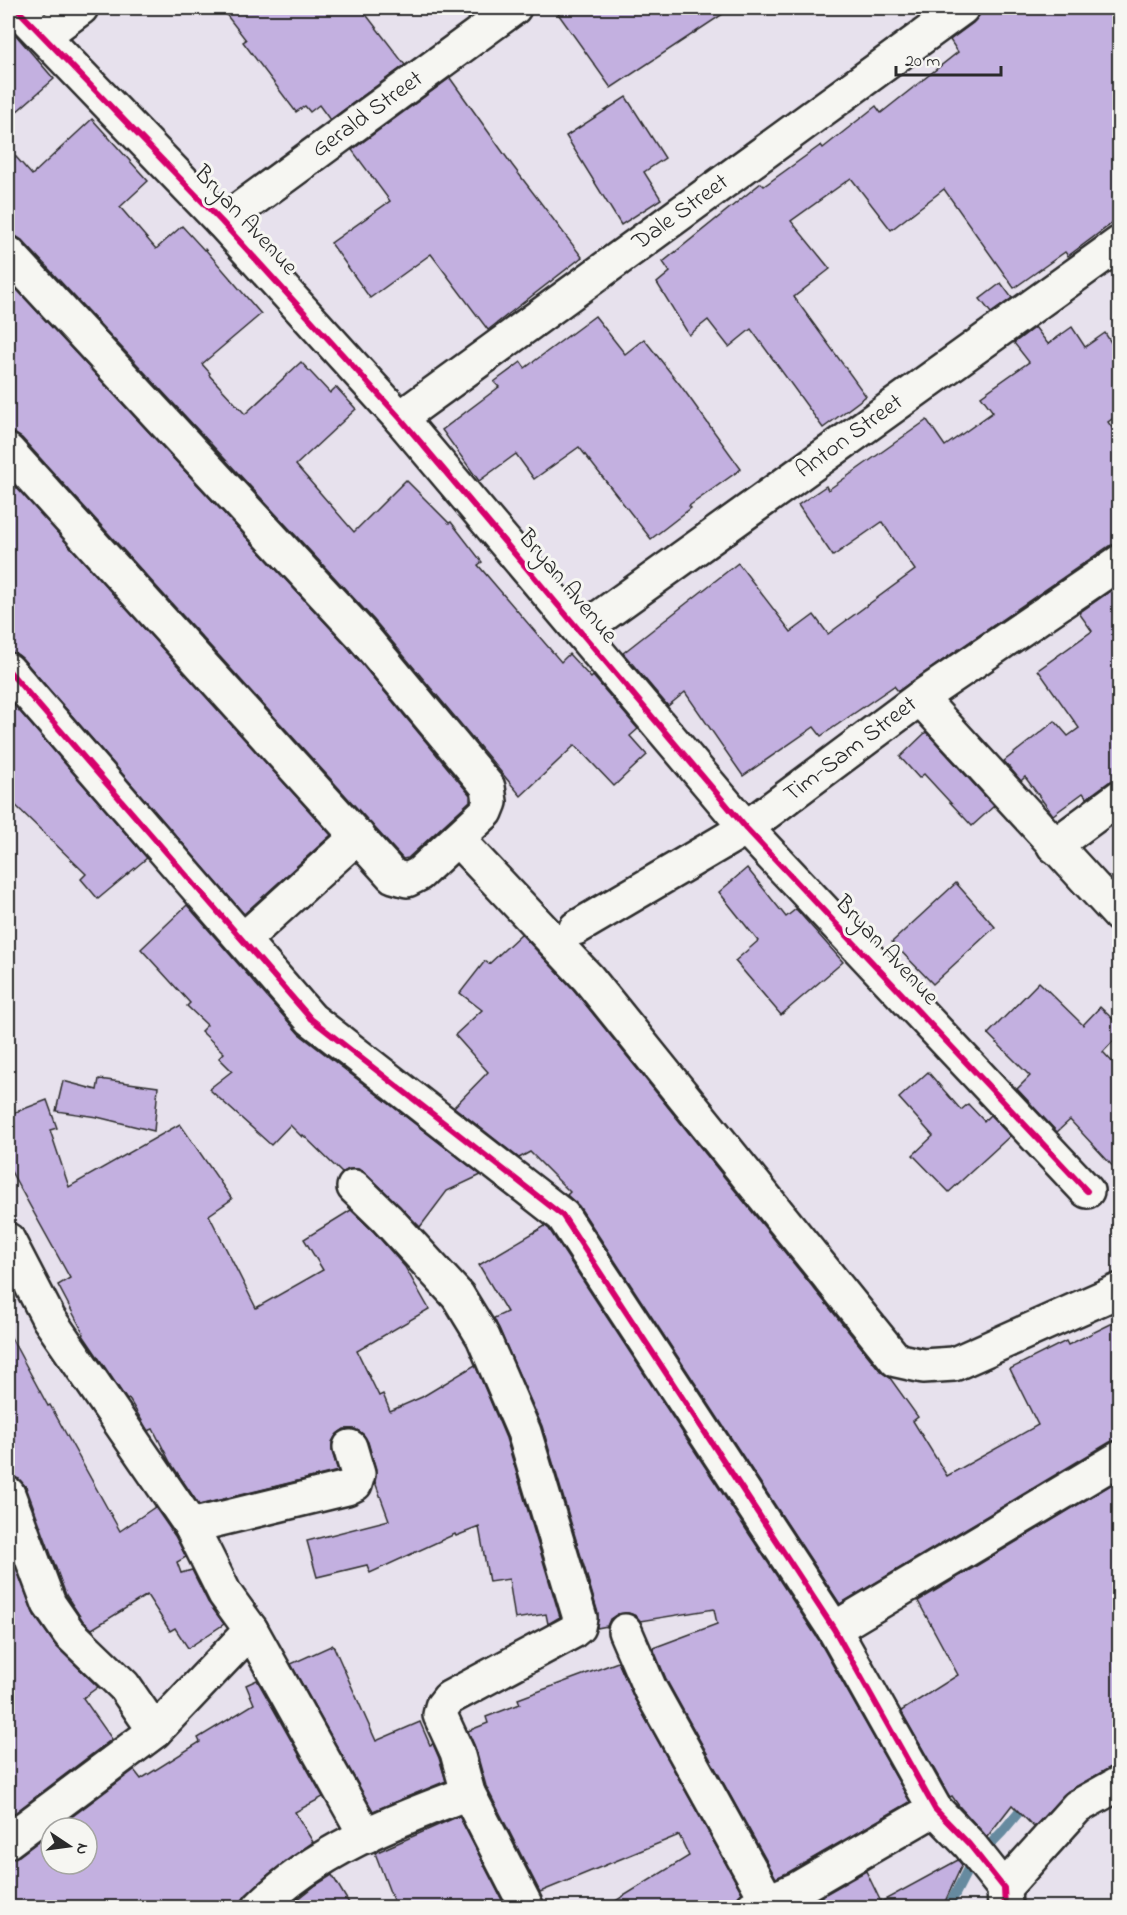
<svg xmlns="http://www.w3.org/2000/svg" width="1127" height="1915" font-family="'Indie Flower',sans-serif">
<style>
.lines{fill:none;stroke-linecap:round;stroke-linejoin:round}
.stream{stroke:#668a9f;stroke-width:10}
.building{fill:#c3b0e0;stroke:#2b2b2b;stroke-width:1.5}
.street-casing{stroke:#2b2b2b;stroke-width:38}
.street{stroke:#f6f6f2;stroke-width:33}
.cycleway-casing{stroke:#f6f6f2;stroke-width:10}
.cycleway{stroke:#d6006c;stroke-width:6}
.labels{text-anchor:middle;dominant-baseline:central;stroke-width:6;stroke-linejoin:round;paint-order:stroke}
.street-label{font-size:24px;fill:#2b2b2b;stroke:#f6f6f2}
</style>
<rect width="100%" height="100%" fill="#e7e1ed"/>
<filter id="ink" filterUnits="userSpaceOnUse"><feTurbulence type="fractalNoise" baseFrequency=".0167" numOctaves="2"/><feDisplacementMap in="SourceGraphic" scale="12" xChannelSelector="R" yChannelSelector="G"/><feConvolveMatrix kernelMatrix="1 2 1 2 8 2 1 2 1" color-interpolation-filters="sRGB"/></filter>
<g filter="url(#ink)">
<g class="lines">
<!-- stream -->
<path class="stream" d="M948,1908L970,1865L1002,1832L1027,1802"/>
</g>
<!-- building -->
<g class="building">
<path d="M221,8H361L405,65L330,120L319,105L310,112L305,106L296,112L243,42L246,40Z"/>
<path d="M554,8H732L611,88Z"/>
<path d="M980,8H1119V218L1068,256L1065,252L1014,288L944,189L891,230L851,178L791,221L830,269L794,297L866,396L823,428L751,329L729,347L708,320L689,335L657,283L670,272L663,262L761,183L764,186L821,145L823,148L876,106L881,113L958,52L950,40L973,23L979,16Z"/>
<path d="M8,26L54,79L8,119Z"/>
<path d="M450,78L512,165L582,257L488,330L431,254L370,298L331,243L390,201L352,150Z"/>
<path d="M626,97L665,158L644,172L661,199L621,225L566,136Z"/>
<path d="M92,119L148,181L120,207L156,249L182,226L204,250L205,249L261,314L202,364L210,373L209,375L245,414L301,362L330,393L336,387L356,409L296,465L354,532L406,480L449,523L451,522L482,562L478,565L561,662L569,654L591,678L593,676L638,729L630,736L647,755L614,786L575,745L521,796L374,620L22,240L14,235H8V148L32,175Z"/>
<path d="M8,280L346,645L470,795V801L408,858L403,859L22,438L14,433H8Z"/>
<path d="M1001,283L1012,298L991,313L980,299Z"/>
<path d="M595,316L625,354L644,339L681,386L741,469L689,506L691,508L651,539L579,447L534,479L516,454L479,481L442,430L499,387L494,382L521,362L525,368Z"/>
<path d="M1035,327L1048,344L1072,327L1085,347L1105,333L1119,355V414L1108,422L1119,438V543L1109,546L898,691L894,686L821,736L814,727L743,776L685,692L668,706L623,653L738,563L791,632L814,615L828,634L915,570L882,522L833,556L798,505L826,486L828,490L927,420L945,446L993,412L981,396L1029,362L1014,343Z"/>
<path d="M8,478L331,835L244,914L22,658L15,653L8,652Z"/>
<path d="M1119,585V779L1109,782L1087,798L1083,793L1053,815L1025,777L1021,781L1004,761L1055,721L1068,736L1079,728L1038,670L1092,631L1079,613Z"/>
<path d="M8,698L147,858L98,899L81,879L86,874L8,798Z"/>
<path d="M926,732L994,806L972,826L924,774L919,778L900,757Z"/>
<path d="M747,868L786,917L796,909L843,962L781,1015L735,961L758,941L719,892Z"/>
<path d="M956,883L995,927L933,984L892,942Z"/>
<path d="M187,905L299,1034L481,1175L447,1191L420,1227L367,1174L358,1169H349L342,1173L303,1135L302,1137L290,1125L271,1145L209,1089L232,1071L219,1058L224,1053L201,1031L207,1025L187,1006L190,1003L141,949Z"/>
<path d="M521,934L573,989L881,1372L890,1378L918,1417L913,1421L947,1476L1038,1425L1010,1369L1066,1341L1068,1345L1119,1320V1439L1110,1442L840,1604L579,1206L567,1195L570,1192L530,1152L519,1158L454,1107L488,1072L455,1035L482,1010L460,993L485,961L489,964Z"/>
<path d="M1039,982L1083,1025L1100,1007L1119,1025V1035L1103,1052L1119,1069V1173L1070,1120L1057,1132L1017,1089L1030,1076L988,1034Z"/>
<path d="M928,1072L961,1110L968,1104L984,1121L990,1115L1010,1136L949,1192L913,1155L933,1136L899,1098Z"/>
<path d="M99,1079L158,1087L154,1131L97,1117L56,1111L63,1081L97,1090Z"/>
<path d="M47,1100L57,1128L50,1130L69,1187L180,1124L232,1199L209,1215L256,1308L323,1270L304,1239L351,1210L374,1232L405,1267L429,1309L357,1351L379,1396L383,1394L390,1411L422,1397L475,1365L506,1438L560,1617L548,1624L546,1614L515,1619L509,1579L489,1582L479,1527L456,1536L455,1534L370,1573L367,1565L317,1577L307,1541L389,1520L375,1482L376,1469L368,1442L363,1434L355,1429H344L337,1434L332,1442V1452L338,1471L199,1505L170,1462L153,1429L148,1431L129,1399L127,1400L83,1335L84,1334L58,1285L70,1278L8,1166V1115Z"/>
<path d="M545,1226L549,1229L818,1639L910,1802L789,1872L776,1878L667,1681L653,1648L717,1624L714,1609L640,1621L636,1616L628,1613L618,1614L610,1619L607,1626L597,1628L598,1613L542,1426L494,1318L507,1312L479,1265Z"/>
<path d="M8,1332L48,1406L50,1405L120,1531L155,1507L175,1536L186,1557L177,1562L181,1573L192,1570L208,1602L224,1624L188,1648L175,1628L170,1631L147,1595L92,1629L83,1621L66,1595L26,1487L19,1479L8,1476Z"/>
<path d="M1119,1480V1764L1111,1767L1068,1791L1034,1827L1012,1805L987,1837L959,1806L952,1796L950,1797L901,1711L958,1675L918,1601Z"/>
<path d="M8,1546L34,1615L56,1646L98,1687L83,1698L112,1739L8,1818Z"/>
<path d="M333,1645L376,1741L420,1722L430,1745L433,1744L439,1758L446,1781L373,1811L291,1664Z"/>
<path d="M618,1662L634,1698L742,1893L735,1901L724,1908H604L689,1856L679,1835L540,1892L486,1786L475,1747L468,1731L488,1723L486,1717L520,1704L518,1699Z"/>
<path d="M257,1680L323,1797L295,1812L313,1842L269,1874L246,1895L241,1902V1908H8V1859L19,1856L51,1832V1864H87V1828H57L134,1770L141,1779L200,1742L198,1738L254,1704L246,1685Z"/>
<path d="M459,1816L505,1906L396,1908L375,1853Z"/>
<path d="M958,1860L962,1865L942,1908H801L866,1871L881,1902Z"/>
<path d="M332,1875L352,1908H287L316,1885Z"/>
</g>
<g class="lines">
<!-- street casing -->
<g class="street-casing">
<g id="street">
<path d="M16,8L222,222L400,418L746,828L1087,1191"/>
<path d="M43,36L81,8"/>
<path d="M222,222L514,8"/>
<path d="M8,253L360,633L488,787L490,802L486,812L419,874L407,880L393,876L8,451"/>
<path d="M400,418L962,8"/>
<path d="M581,631L1120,243"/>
<path d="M8,670L311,1019L563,1216L834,1629L935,1809L969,1844L1004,1888L1005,1908"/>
<path d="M920,698L1120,916"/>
<path d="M458,840L588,978L896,1360L923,1366L954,1364L1120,1290"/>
<path d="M1054,846L1120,797"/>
<path d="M576,928L746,828L920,698L1120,562"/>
<path d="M243,940L358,836"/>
<path d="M354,1187L387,1219L458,1296L483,1337L524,1432L580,1618L578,1627L572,1632L449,1698L442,1707L440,1715L457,1752L468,1793L527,1908"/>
<path d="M8,1240L49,1319L191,1526L225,1594L251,1630L155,1731L8,1841"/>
<path d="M8,1494L49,1604L69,1633L124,1686L155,1731"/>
<path d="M191,1526L347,1488L355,1484L358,1474L350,1447"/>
<path d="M834,1629L1120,1458"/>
<path d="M251,1630L366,1836"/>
<path d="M625,1631L650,1689L767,1900"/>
<path d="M1004,1888L1077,1807L1120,1783"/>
<path d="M259,1908C316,1850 394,1821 468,1793"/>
<path d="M752,1908L797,1889L935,1809"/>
</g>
</g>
<!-- street -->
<use href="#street" class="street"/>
<!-- cycleway casing -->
<g class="cycleway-casing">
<g id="cycleway">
<path d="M16,8L222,222L400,418L746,828L1087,1191"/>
<path d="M8,670L311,1019L563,1216L834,1629L935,1809L969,1844L1004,1888L1005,1908"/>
</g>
</g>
<!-- cycleway -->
<use href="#cycleway" class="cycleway"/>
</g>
</g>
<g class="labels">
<!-- street labels -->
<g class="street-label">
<text transform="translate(368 115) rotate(-36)">Gerald Street</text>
<text transform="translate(681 213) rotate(-36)">Dale Street</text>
<text transform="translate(245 221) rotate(47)">Bryan Avenue</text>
<text transform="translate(850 437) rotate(-36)">Anton Street</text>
<text transform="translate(567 587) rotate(50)">Bryan Avenue</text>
<text transform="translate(851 750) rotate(-37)">Tim-Sam Street</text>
<text transform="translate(886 951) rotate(47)">Bryan Avenue</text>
</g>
</g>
<!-- margin -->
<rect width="1127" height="1915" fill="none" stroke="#f6f6f2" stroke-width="30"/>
<rect x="15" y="15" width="1097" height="1885" fill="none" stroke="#2b2b2b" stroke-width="2" filter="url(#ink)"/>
<!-- north arrow -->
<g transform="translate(69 1846) rotate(103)"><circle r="28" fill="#f6f6f2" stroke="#a5a5a2" stroke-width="1.5"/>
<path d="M0-4.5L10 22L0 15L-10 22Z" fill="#2b2b2b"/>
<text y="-9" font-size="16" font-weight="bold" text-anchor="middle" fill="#2b2b2b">N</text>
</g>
<!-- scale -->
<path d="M896 66v9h105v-9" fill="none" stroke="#2b2b2b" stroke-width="3"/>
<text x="905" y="66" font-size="18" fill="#2b2b2b" stroke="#f6f6f2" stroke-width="4.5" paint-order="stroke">20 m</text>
</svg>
